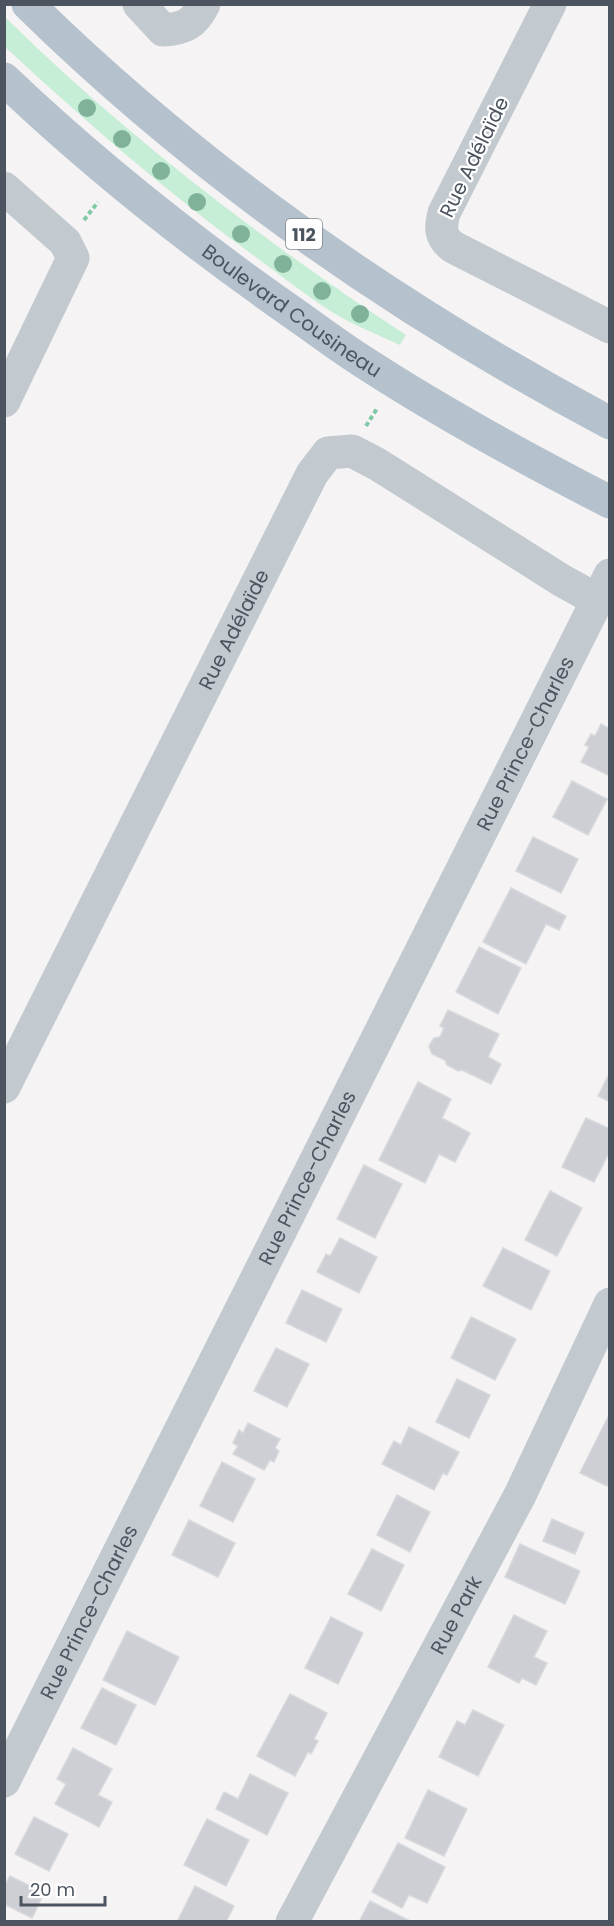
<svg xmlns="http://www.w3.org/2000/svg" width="614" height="1926" font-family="Poppins,sans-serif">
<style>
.green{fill:#c6edd6}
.building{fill:#cdcfd4;stroke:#d7d9dd;stroke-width:1.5}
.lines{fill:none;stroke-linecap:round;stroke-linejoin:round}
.path{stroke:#80c9a6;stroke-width:4;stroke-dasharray:4.5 3;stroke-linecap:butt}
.minor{stroke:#c2cad0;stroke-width:33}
.major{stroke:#b5c2ce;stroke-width:33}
.tree{fill:#80b299}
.labels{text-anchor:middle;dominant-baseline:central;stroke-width:4.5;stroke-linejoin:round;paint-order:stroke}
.shield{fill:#fff;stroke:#82888f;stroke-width:1.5}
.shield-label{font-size:18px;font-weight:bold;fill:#4c555f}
.street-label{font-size:20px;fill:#4c555f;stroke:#fff}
</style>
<rect width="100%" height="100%" fill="#f5f3f3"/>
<!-- green -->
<path class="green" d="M5,17C127,137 263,241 406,335L400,345C381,336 361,328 342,318C311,300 282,276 253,255C165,191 84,120 5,47Z"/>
<!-- building -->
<g class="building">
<path d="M601,724L610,729V776L581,762L589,747L585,745L591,734L595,736Z"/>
<path d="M572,781L607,799L588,835L553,817Z"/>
<path d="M533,837L578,859L561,893L516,871Z"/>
<path d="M511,888L566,916L559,930L546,924L526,964L483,942Z"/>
<path d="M479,947L521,968L498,1014L456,992Z"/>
<path d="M448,1010L499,1034L488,1057L501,1064L491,1084L462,1070L458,1071L447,1065L445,1060L432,1054L429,1046L434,1038L440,1037L444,1028L440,1026Z"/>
<path d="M610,1072V1102L598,1096Z"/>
<path d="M418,1082L451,1099L442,1118L470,1133L455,1162L439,1154L425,1183L379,1160Z"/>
<path d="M586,1118L610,1129V1151L594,1182L562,1167Z"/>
<path d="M364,1165L402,1184L375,1238L337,1219Z"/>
<path d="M550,1191L582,1208L557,1256L525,1240Z"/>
<path d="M340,1238L377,1257L359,1293L317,1272L326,1254L330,1256Z"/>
<path d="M503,1248L550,1271L531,1310L483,1286Z"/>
<path d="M302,1290L342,1309L326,1342L286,1323Z"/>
<path d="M471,1317L516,1339L495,1380L451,1358Z"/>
<path d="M276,1348L309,1364L287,1407L254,1391Z"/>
<path d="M457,1379L490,1395L469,1438L436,1422Z"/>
<path d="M609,1415L610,1481L607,1486L580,1473Z"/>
<path d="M248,1423L280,1439L275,1448L279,1451L274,1462L270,1460L264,1470L233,1454L238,1446L233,1443L239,1430L243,1433Z"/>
<path d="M409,1427L459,1452L447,1475L443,1473L434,1490L382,1464L394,1441L401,1445Z"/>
<path d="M222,1462L255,1479L233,1522L200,1506Z"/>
<path d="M397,1495L430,1512L410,1552L377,1535Z"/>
<path d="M552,1519L584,1533L575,1554L543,1541Z"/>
<path d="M189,1520L235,1543L218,1577L172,1555Z"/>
<path d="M520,1544L580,1571L565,1604L505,1577Z"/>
<path d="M372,1549L404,1565L381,1611L348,1594Z"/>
<path d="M514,1615L547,1631L534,1657L547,1663L536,1685L522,1678L519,1683L488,1667Z"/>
<path d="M331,1617L363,1633L338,1684L305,1668Z"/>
<path d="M127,1631L179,1657L155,1705L103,1680Z"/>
<path d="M102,1688L136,1705L116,1745L81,1728Z"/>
<path d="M290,1694L327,1713L314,1739L318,1741L311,1754L308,1752L295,1776L257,1756Z"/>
<path d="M473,1710L504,1725L478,1776L439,1757L457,1721L465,1725Z"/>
<path d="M73,1748L112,1769L98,1795L112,1802L99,1827L55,1804L66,1784L57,1779Z"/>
<path d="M250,1774L288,1793L267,1835L216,1809L224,1792L238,1799Z"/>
<path d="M428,1790L467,1809L444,1856L405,1838Z"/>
<path d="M34,1817L68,1834L49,1871L15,1854Z"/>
<path d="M207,1819L249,1840L226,1886L184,1865Z"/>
<path d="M398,1843L445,1867L427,1903L409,1895L402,1908L372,1892Z"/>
<path d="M10,1876L44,1893L32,1918L4,1904V1887Z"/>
<path d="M195,1886L234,1906L226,1922H177Z"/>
<path d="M370,1901L412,1922H359Z"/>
</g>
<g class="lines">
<!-- path -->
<g class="path">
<path d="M84,220L98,202"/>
<path d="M366,426L378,407"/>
</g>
<!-- minor -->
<g class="minor">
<path d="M139,4L163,30C184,29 194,24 204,4"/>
<path d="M550,4L444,213C440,228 440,237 453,247L610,327"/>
<path d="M4,188L65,242L73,258L4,401"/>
<path id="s1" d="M4,1087L312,474L328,453L352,451L377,464L561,580L597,600"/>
<path id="s2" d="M4,1781L610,575"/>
<path id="s3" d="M292,1922L520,1495L610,1304"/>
</g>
<!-- major -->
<g class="major">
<path d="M28,4C199,172 399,311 610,423"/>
<path id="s4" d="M4,79C90,161 183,235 279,303C308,323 335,344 365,363C444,414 526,459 610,502"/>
</g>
</g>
<!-- trees -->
<g class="tree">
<circle cx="87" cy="108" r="9"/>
<circle cx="122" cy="139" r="9"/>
<circle cx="161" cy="171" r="9"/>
<circle cx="197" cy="202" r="9"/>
<circle cx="241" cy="234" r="9"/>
<circle cx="283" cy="264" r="9"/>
<circle cx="322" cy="291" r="9"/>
<circle cx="360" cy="314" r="9"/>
</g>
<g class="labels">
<!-- shield labels -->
<rect class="shield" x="286" y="219" width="36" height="30" rx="4.5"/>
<g class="shield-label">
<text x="304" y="234">112</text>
</g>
<!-- street labels -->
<g class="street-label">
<text transform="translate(474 157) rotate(-64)">Rue Adélaïde</text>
<text stroke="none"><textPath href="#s4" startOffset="370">Boulevard Cousineau</textPath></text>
<text stroke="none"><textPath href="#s1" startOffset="512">Rue Adélaïde</textPath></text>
<text stroke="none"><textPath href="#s2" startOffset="1161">Rue Prince-Charles</textPath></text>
<text stroke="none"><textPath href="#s2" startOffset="675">Rue Prince-Charles</textPath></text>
<text stroke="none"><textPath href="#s2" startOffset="189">Rue Prince-Charles</textPath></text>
<text stroke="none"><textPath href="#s3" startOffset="348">Rue Park</textPath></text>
</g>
</g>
<!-- border -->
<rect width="614" height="1926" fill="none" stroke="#4c555f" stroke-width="12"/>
<!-- scale -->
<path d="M21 1896v9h84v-9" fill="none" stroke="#4c555f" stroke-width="3"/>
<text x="30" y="1896" font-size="18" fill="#4c555f" stroke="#ffffff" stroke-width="4.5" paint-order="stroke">20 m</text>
</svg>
